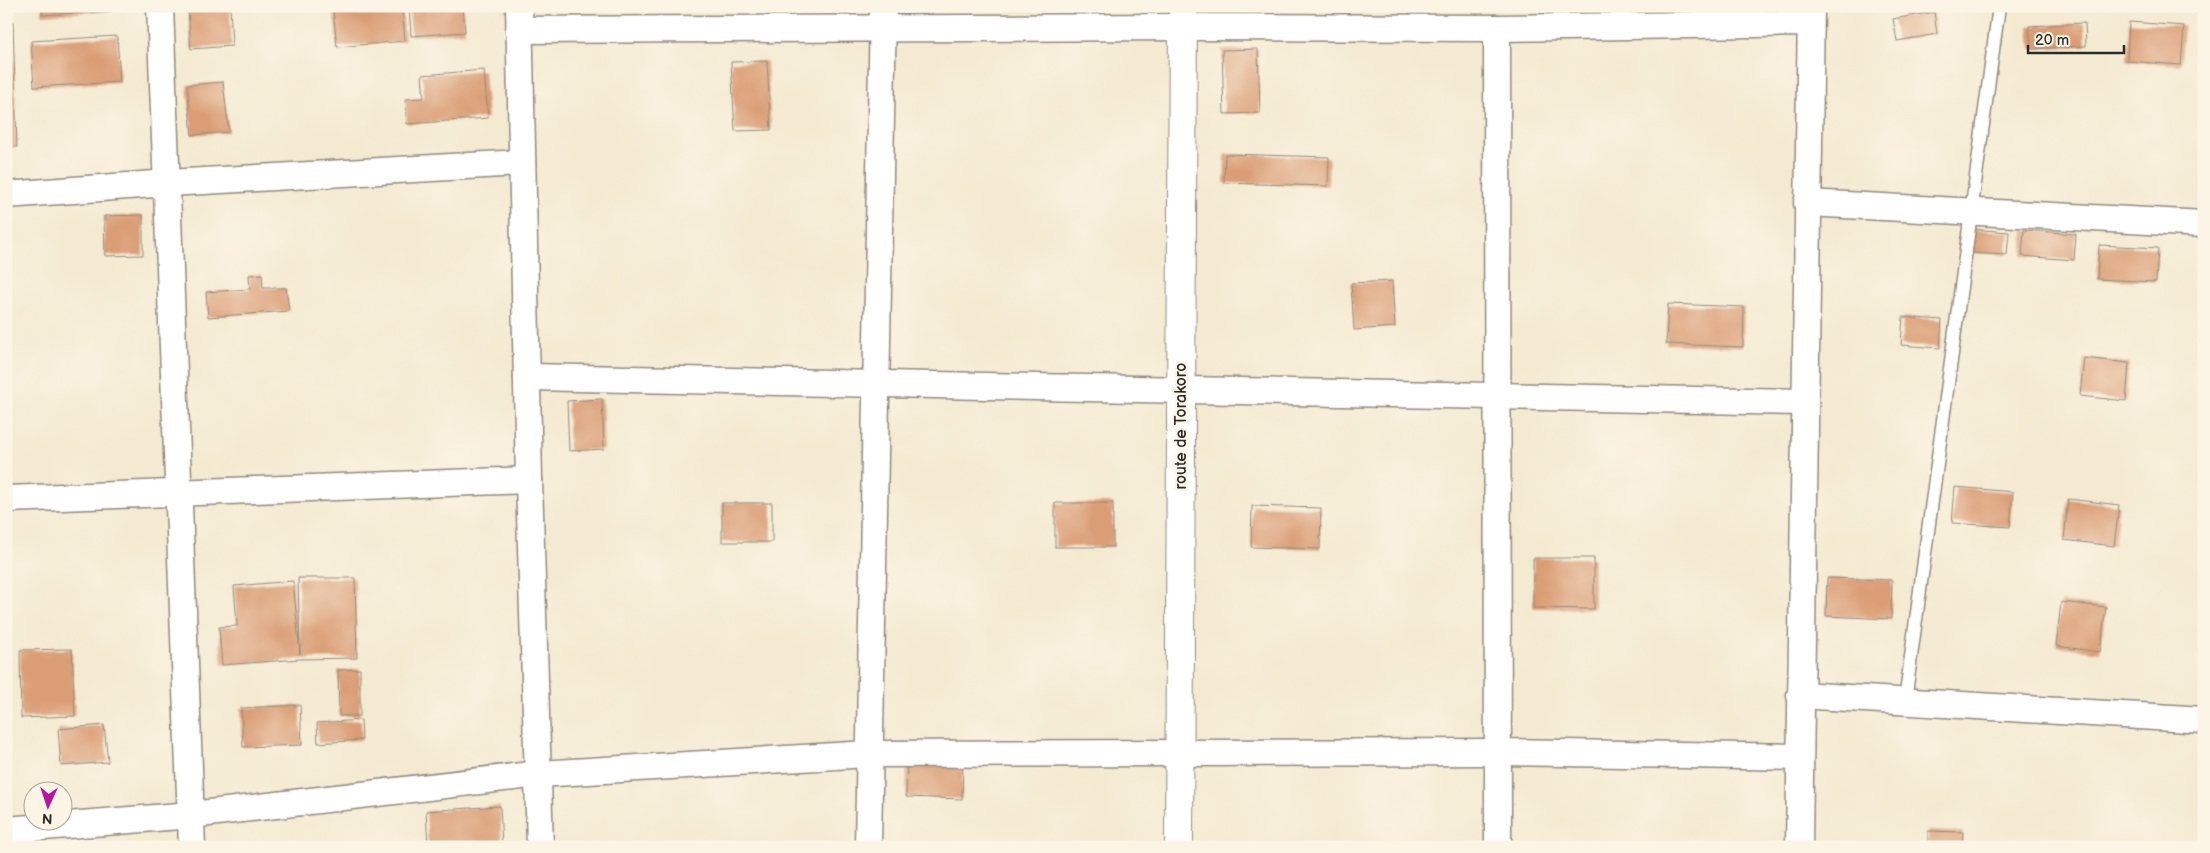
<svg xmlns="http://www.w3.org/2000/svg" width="2210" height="853" font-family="'Balsamiq Sans',sans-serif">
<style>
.building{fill:#da9d75}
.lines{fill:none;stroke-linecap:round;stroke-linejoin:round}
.service-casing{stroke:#908a7e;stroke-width:15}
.minor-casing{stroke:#908a7e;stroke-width:29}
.tertiary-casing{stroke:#908a7e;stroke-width:30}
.service{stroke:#fff;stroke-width:12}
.minor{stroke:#fff;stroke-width:26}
.tertiary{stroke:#fff;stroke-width:28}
.labels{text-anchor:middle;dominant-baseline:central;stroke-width:5;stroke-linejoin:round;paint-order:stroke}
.street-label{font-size:16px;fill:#2b2b2b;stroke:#fcf5e5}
</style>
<rect width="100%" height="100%" fill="#fcf5e5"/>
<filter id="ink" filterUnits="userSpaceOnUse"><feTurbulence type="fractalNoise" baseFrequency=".02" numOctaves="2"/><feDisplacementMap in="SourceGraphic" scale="10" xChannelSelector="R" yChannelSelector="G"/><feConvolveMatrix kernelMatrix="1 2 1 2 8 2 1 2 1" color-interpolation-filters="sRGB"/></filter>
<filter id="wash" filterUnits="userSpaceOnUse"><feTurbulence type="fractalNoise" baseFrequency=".0096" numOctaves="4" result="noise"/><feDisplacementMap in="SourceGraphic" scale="20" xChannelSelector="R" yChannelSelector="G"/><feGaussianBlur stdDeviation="1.12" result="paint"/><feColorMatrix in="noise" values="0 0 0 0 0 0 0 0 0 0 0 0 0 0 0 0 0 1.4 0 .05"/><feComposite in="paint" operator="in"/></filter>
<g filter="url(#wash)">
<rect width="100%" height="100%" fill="#f4ead2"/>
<g id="blocks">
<!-- building -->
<g class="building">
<path d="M42,6H114V11L42,15Z"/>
<path d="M369,6H402L405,41L337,47L333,9Z"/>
<path d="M409,6H463L465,32L411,36Z"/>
<path d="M230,7L232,46L191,49L188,9Z"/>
<path d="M1934,12L1937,34L1897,41L1893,19Z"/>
<path d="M2129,22L2184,26L2181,65L2127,61Z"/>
<path d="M6,23H13L17,147H6Z"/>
<path d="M2085,23L2086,46L2031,49L2029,26Z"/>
<path d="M117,36L120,82L34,87L31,41Z"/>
<path d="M1258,49L1260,113L1224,114L1222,50Z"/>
<path d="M767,61L771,130L735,131L731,62Z"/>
<path d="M484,70L488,118L407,124L405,99L424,98L422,75Z"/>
<path d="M223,82L229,132L192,135L187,85Z"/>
<path d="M1225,154L1329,157L1328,186L1224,183Z"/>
<path d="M143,215V255L105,256L104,216Z"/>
<path d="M1972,229L2009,232L2007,255L1970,253Z"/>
<path d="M2024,230L2076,234L2074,260L2022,256Z"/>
<path d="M2099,245L2158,248L2156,282L2097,279Z"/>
<path d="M262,274L263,288H286L289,311L208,317L206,292L250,289L249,275Z"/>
<path d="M1392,281L1395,327L1354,330L1351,283Z"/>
<path d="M1668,304L1744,307L1743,347L1666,344Z"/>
<path d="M1903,317L1942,320L1940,348L1901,345Z"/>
<path d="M2084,358L2129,363L2126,401L2080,396Z"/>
<path d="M602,399L604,449L569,451L567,401Z"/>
<path d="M1955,487L2013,492L2010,527L1952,523Z"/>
<path d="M2068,499L2119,505L2114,546L2064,540Z"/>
<rect x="722" y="503" width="50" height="39"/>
<rect x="1055" y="503" width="58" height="44"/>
<path d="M1252,506L1321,508L1320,549L1251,547Z"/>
<path d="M1533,558H1594V609L1533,608Z"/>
<path d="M298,578H355L357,658L300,659L222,665L219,627L237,626L234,586L293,581L300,654Z"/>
<path d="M1827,578L1892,580L1891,619L1826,616Z"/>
<path d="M2061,602L2106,607L2100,652L2056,646Z"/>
<path d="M72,649L75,716L21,718L20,650Z"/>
<path d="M360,669V716H339L338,670Z"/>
<path d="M300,705L302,745L243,747L241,708Z"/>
<path d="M361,720L362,740L318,743L317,723Z"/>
<path d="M104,725L108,762L61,766L58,729Z"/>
<path d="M907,758L963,760L962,799L906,797Z"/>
<path d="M500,806L502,847H428L426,811Z"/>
<path d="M1928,831L1963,832L1962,847H1928Z"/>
</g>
</g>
</g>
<g filter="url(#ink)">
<use href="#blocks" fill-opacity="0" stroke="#908a7e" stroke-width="1"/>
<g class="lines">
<!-- service casing -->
<g class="service-casing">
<path id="service" d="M1905,701L1999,6"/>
</g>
<!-- minor casing -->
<g class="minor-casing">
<g id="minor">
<path d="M160,6L192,847"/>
<path d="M519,6L529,480L540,847"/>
<path d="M1497,28L1498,847"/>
<path d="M519,30L1183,27L1497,28L1810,23"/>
<path d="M6,195L168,183L522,163"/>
<path d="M1807,203L2204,224"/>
<path d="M527,377L1804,402"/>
<path d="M6,499L529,480"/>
<path d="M1800,695L2204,720"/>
<path d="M6,830L192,815L539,774L868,754L1498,752L1799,757"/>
<path d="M868,847L883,6"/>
<path d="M1799,847L1811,7"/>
</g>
</g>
<!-- tertiary casing -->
<g class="tertiary-casing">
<path id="tertiary" d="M1179,847L1183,6"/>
</g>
<!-- service -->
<use href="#service" class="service"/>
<!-- minor -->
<use href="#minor" class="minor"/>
<!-- tertiary -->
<use href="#tertiary" class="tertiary"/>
</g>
</g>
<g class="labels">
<!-- street labels -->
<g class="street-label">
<text transform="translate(1181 426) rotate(-90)">route de Torakoro</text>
</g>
</g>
<!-- margin -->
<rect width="2210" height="853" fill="none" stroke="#fcf5e5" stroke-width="25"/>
<!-- north arrow -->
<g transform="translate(48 806) rotate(183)"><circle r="24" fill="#fcf5e5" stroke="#a8a49b"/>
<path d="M0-4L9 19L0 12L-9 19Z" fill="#b5179e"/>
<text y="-8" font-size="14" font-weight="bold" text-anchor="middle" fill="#2b2b2b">N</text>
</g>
<!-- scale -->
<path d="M2028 45v8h96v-8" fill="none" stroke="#2b2b2b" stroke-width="2.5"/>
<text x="2035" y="45" font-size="15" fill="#2b2b2b" stroke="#fcf5e5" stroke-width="4" paint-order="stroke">20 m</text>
</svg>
